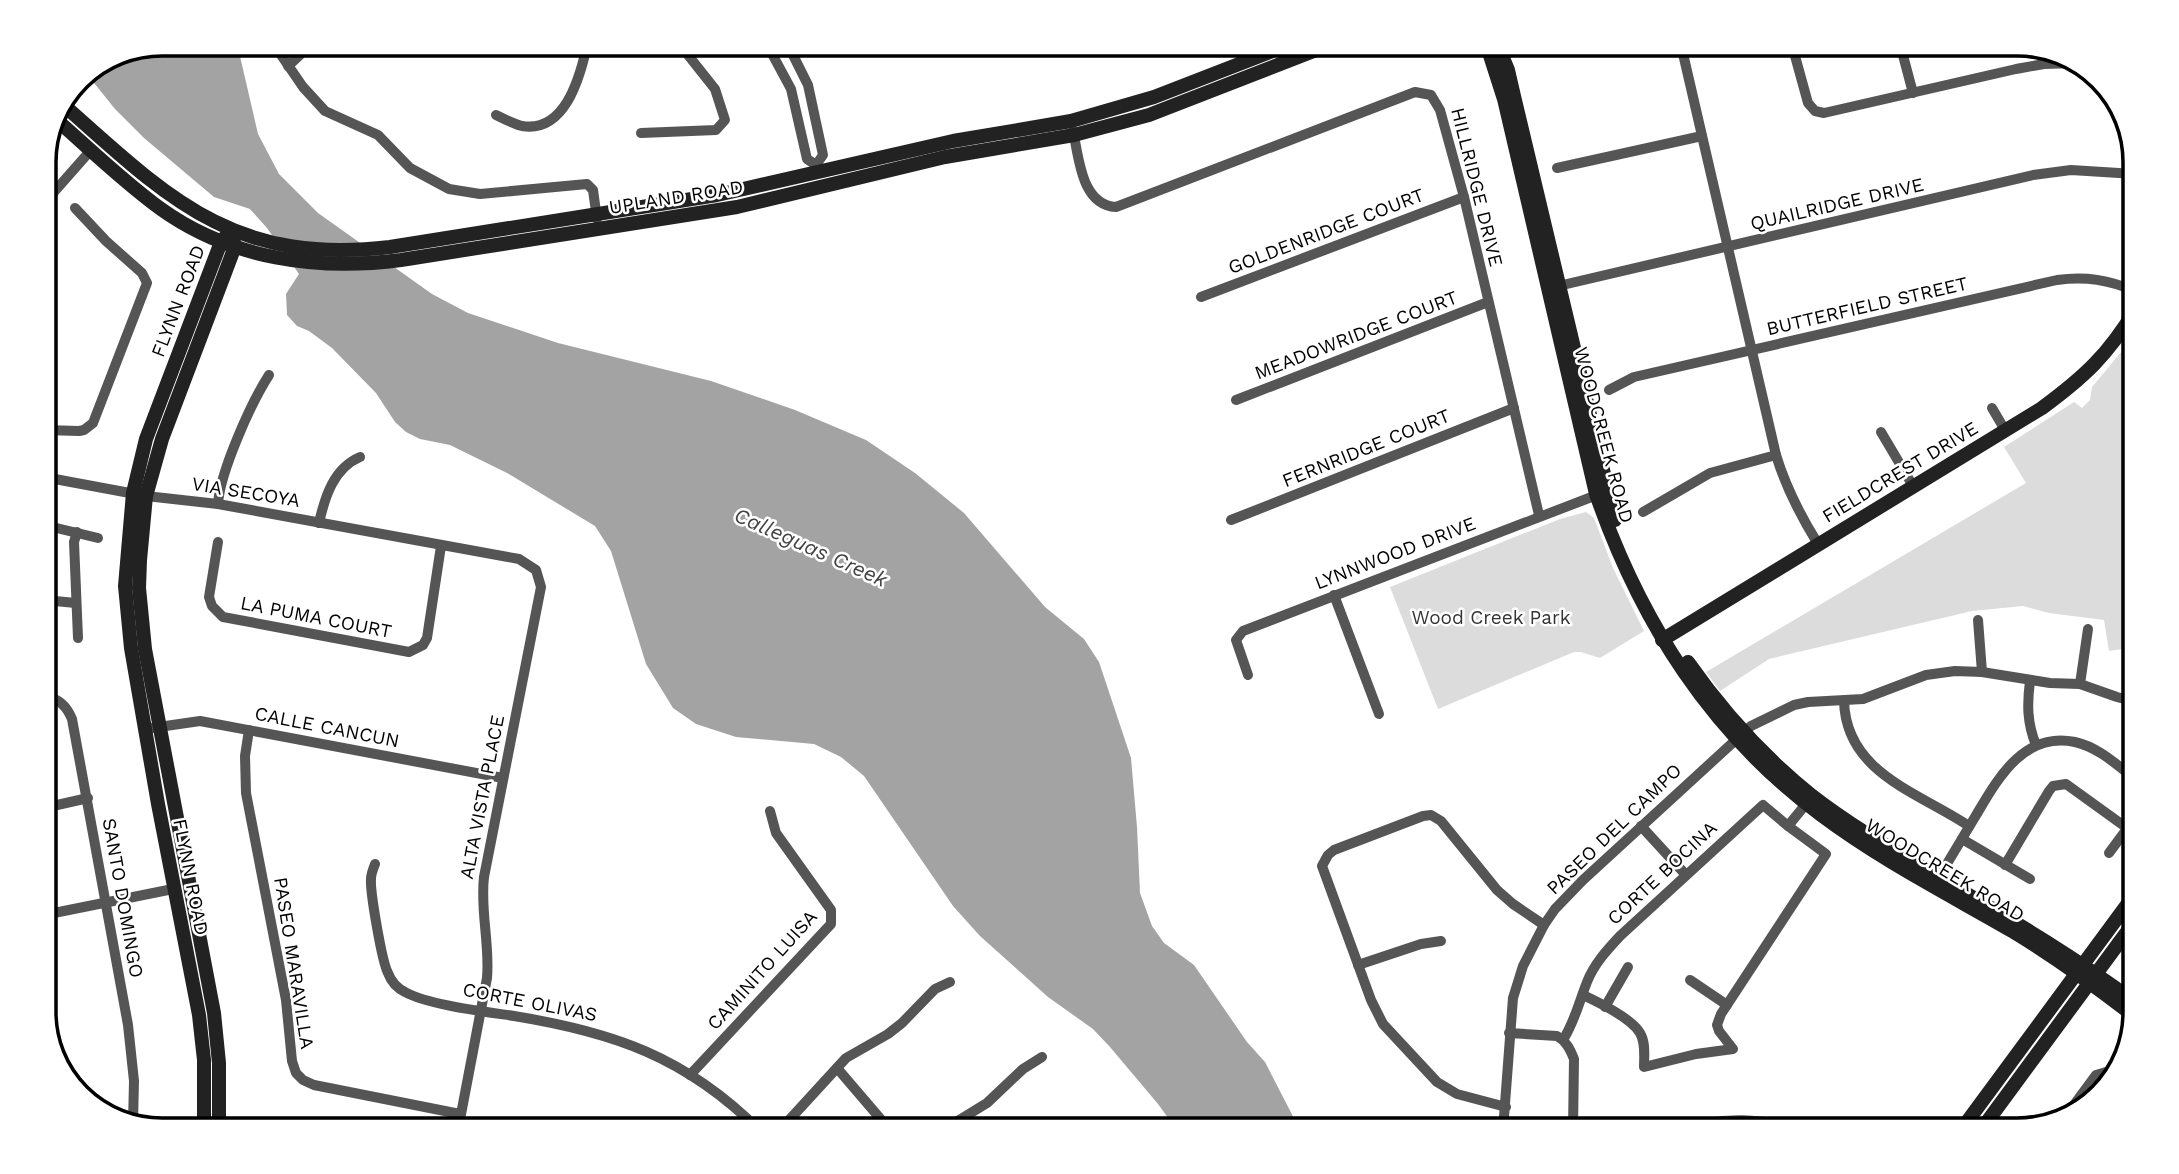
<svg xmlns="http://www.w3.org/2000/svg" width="2179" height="1174" font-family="'Work Sans',sans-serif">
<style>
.green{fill:#dcdcdc}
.water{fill:#a3a3a3}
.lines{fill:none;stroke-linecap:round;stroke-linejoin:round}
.street{stroke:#555;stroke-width:10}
.secondary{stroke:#222;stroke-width:14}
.labels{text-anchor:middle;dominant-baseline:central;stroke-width:5;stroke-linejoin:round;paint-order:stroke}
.street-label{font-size:19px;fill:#000;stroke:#fff}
.park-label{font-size:19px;fill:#333;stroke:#fff}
.water-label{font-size:21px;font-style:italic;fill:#444;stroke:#fff}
.rim{fill:none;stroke:#000;stroke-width:3.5}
</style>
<rect width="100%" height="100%" fill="#fff"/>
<!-- green -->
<g class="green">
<path d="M2127,345L2135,351V647L2109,651L2104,620L2049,613L2023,606L1972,611L1769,659L1720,691L1706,672L2026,483L2004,447L2074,402L2082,408L2090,400L2092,387Z"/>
<path d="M1586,512L1594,518L1613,568L1644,631L1600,658L1581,652H1574L1438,709L1390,587L1560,519Z"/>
</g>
<!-- water -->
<path class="water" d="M239,52L258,134L279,174L318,213L432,294L468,313L558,343L711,381L795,410L866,440L915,473L964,513L1045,607L1084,639L1099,662L1131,758L1137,827L1140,893L1152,926L1164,943L1194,965L1247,1042L1265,1062L1300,1130H1177L1158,1104L1110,1047L1093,1029L1048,997L980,936L953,906L864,776L841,757L814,744L736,737L696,724L673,708L646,664L611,551L595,526L507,473L450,445L420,439L406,432L395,422L376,393L332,348L309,331L297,326L287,315L286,294L299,274L267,228L250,209L214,197L144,138L115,109L86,73L117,53Z"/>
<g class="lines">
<!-- street -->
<g class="street">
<path d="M1900,44L1913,93"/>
<path d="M1681,45L1776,455C1786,488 1800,515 1818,544"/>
<path d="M1792,45L1808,103L1815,111L1824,113L2016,69L2044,64L2077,63"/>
<path d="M770,50L791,89L807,159L816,165L823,155L808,85L790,49"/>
<path d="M279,52L303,87L325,111L378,135L410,168L449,189L480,194L587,184L593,190L597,219"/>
<path d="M288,66L303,52"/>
<path d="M496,115C504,119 514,124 522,126C564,133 579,80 586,50"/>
<path d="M1073,131C1079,157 1081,205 1116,207L1415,92L1431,95L1440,110L1464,197L1539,515"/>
<path d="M641,133L716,130L725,120L715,89L684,50"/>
<path d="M1557,168L1702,136"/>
<path d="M44,214L54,192L91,150"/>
<path d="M1554,287L2033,175L2071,170L2135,174"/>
<path d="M1201,297L1464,197"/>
<path d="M44,320V324"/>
<path d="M1609,390L1634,377L2057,280C2086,276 2109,280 2135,291"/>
<path d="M1236,400L1488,302"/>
<path d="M1992,408L2005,430"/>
<path d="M44,430L79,431L84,430L93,423L147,283L142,273L106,241L75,208"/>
<path d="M1881,432L1913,486"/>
<path d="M44,477L146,496L218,504L519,559L536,570L541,587L484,877C480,911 490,944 487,978L458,1130"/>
<path d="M218,504C220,472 251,403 269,375"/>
<path d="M1643,512L1710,473L1776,455"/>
<path d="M1231,520L1514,408"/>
<path d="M319,523C325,496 334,468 360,457"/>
<path d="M44,525L98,538"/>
<path d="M77,532L74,542L78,638"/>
<path d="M218,542L209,597L212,606L223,617L409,652L423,645L427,638L441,546"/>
<path d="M1334,595L1379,714"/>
<path d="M44,600L76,603"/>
<path d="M1978,620L1982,672"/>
<path d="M1248,675L1236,640L1243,631L1602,493"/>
<path d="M2030,681C2027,704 2027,723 2036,745"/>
<path d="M2080,684L2088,629"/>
<path d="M44,696C59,699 66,705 72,719L128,1025L134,1081L133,1123"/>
<path d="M1844,701C1846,773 1918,792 1969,826"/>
<path d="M145,729L200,721L503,778"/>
<path d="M249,730L245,756L246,793L286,1000L292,1061L296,1073L303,1080L314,1085L460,1114"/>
<path d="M44,808L88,798"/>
<path d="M1641,826L1686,875"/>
<path d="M1962,839L2030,879"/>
<path d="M2109,853L2135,818"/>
<path d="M375,864C373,869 371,874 371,879C370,892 382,962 388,973C391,981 397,988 405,992C428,1005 487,1012 514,1016C613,1032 686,1057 759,1130"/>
<path d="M2005,865L2049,791L2053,786L2066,784L2127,828"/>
<path d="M1936,882C1949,860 1962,839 1975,817C1997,780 2023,731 2075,742C2098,747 2117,765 2135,779"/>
<path d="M44,915L173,889"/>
<path d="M1358,965L1421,944L1441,941"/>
<path d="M1690,980L1727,1005"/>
<path d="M1583,995C1598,1002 1632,1019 1640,1033C1646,1043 1644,1057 1644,1067L1696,1054L1733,1049L1719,1031L1717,1025L1721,1014L1826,854L1788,826"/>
<path d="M1605,1007L1628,967"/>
<path d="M1509,1033L1557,1036C1566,1041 1570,1049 1574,1059L1573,1130"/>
<path d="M1563,1040C1575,1021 1579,1002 1587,982C1594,964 1607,950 1620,936L1763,805L1788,826L1810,799"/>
<path d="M837,1068L890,1130"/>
<path d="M690,1075L831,924V910L776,833L770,811"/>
<path d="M1506,1107L1457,1094L1437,1082L1383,1024L1371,1000L1322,866L1328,855L1334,850L1423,816L1431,815L1441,821L1497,890L1513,904L1544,925"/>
<path d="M2065,1117L2096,1075L2106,1072L2114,1074"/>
<path d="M498,1126L513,1125L545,1130"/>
<path d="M780,1130L846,1058L888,1034L902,1023L935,989L950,982"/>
<path d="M943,1130L987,1103L1023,1069L1042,1057"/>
<path d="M1503,1130L1513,998L1523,966L1544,925L1555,909L1583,880L1751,726L1794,705L1808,702L1863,699L1926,675L1955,671L1982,672L2050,683L2080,684L2117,697L2135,702"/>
<path d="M1679,1130C1722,1115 1764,1119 1807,1130"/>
</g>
<!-- secondary -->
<g class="secondary">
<path d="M1487,46L1504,99L1596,494C1641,623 1711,733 1821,815C1881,860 1948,894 2012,931C2055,957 2095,986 2134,1016"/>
<path d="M1498,46L1508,70L1514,96L1615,520"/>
<path d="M66,107C172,202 237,265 390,247L717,195L953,141L1071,121L1154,97L1283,47"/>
<path d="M59,122C92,151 125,183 161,209C231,259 317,271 401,260L737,207L945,157L1074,135L1149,115L1324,47"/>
<path d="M1662,640L2042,408C2084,377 2108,355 2135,310"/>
<path d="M1688,662C1723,712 1764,757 1811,795C1856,830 1907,858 1955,887C2017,923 2077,959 2135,1002"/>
<path d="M204,1130V1060L199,1015L158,804L131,648L125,586L133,493L146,439L221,242L225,237"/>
<path d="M219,1130V1063L214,1013L145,649L139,588L140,560L146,496L162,439L231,257L235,246L233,239"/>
<path d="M1961,1130L2135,894"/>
<path d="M1981,1130L2135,921"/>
</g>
</g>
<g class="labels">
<!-- street labels -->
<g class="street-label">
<text transform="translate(1477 187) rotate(76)">HILLRIDGE DRIVE</text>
<text transform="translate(676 197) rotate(-9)">UPLAND ROAD</text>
<text transform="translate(1837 204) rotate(-13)">QUAILRIDGE DRIVE</text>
<text transform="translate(1326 231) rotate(-21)">GOLDENRIDGE COURT</text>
<text transform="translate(178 301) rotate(-69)">FLYNN ROAD</text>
<text transform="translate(1867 306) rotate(-13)">BUTTERFIELD STREET</text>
<text transform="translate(1356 335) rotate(-21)">MEADOWRIDGE COURT</text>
<text transform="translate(1604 435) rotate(75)">WOODCREEK ROAD</text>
<text transform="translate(1366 448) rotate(-22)">FERNRIDGE COURT</text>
<text transform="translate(1900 472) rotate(-31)">FIELDCREST DRIVE</text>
<text transform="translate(246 492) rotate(9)">VIA SECOYA</text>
<text transform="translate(1395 553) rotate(-21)">LYNNWOOD DRIVE</text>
<text transform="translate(316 617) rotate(11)">LA PUMA COURT</text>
<text transform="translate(327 727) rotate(11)">CALLE CANCUN</text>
<text transform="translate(482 797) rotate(-79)">ALTA VISTA PLACE</text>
<text transform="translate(1614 829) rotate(-44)">PASEO DEL CAMPO</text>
<text transform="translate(1945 870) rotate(31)">WOODCREEK ROAD</text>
<text transform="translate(1662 873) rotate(-43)">CORTE BOCINA</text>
<text transform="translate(191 877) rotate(79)">FLYNN ROAD</text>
<text transform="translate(123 898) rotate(80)">SANTO DOMINGO</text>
<text transform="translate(294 963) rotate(81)">PASEO MARAVILLA</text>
<text transform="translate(762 970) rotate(-48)">CAMINITO LUISA</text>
<text transform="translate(530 1002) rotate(11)">CORTE OLIVAS</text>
</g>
<!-- park labels -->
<g class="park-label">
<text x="1491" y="617">Wood Creek Park</text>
</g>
<!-- water labels -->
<g class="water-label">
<text transform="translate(811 547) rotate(24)">Calleguas Creek</text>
</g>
</g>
<!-- crop -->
<path d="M0 0H2179V1174H0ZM162 56H2017A106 106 0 0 1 2123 162V1012A106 106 0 0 1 2017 1118H162A106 106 0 0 1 56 1012V162A106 106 0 0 1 162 56Z" fill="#fff" fill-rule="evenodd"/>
<path class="rim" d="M162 56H2017A106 106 0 0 1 2123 162V1012A106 106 0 0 1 2017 1118H162A106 106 0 0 1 56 1012V162A106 106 0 0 1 162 56Z"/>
</svg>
